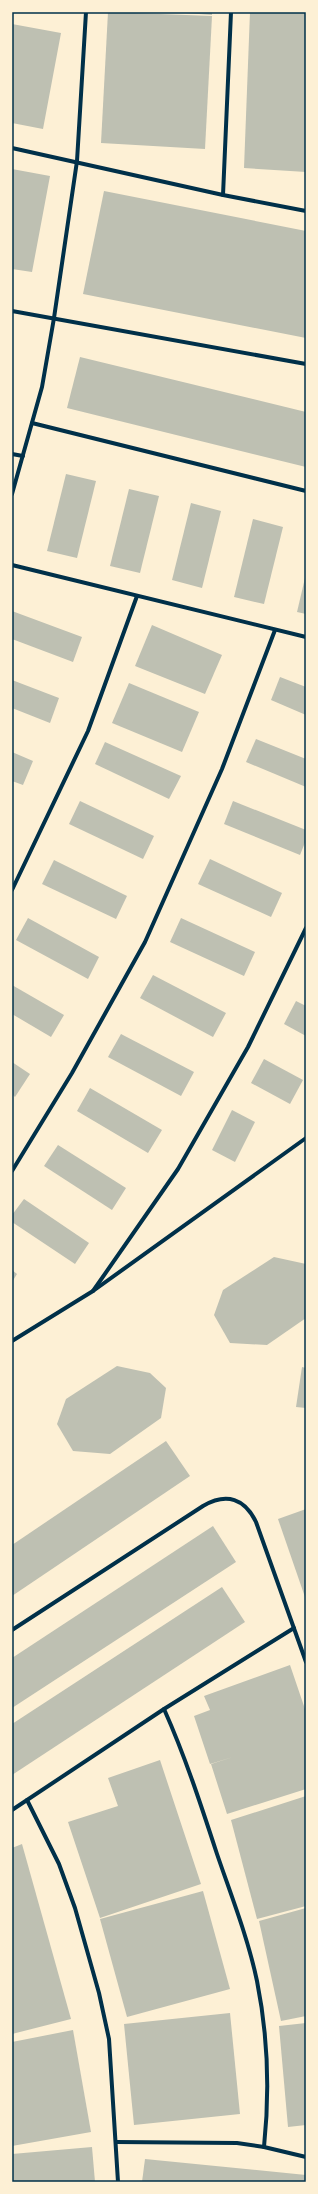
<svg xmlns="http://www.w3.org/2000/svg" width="318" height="2194" font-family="'Open Sans',sans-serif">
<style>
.building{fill:#bec0b2}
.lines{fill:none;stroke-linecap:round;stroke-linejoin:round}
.minor{stroke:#003049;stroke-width:4}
.neatline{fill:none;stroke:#003049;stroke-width:1.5}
</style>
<rect width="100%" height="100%" fill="#fdf0d5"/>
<!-- building -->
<g class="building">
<path d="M108,12L212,16L205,149L101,143Z"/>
<path d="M173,12H212V15Z"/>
<path d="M250,12H306V172L244,168Z"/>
<path d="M12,24L61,33L43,129L12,123Z"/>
<path d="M12,169L50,176L32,272L12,269Z"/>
<path d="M104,191L306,231V338L83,294Z"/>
<path d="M80,357L306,412V467L67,408Z"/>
<path d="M66,474L96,481L77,558L47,551Z"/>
<path d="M129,489L159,496L140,573L110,566Z"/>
<path d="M191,503L221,511L202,588L172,580Z"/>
<path d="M253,519L283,527L264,604L234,597Z"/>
<path d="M305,578H306V614L297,612Z"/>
<path d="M12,611L82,637L73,662L12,639Z"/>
<path d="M152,625L222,655L205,694L135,666Z"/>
<path d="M280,677L306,687V715L271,700Z"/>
<path d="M12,680L59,698L50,723L12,708Z"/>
<path d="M129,683L199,712L182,752L112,723Z"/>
<path d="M256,739L306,759V787L246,762Z"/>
<path d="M105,742L181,776L169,799L95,764Z"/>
<path d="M12,752L33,761L23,785L12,781Z"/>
<path d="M80,801L154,836L143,859L69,824Z"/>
<path d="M233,801L306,830V840L300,855L224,824Z"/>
<path d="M210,859L282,893L271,917L198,884Z"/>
<path d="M54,860L127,896L116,919L42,884Z"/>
<path d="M28,918L99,957L88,979L16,940Z"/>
<path d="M181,918L255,952L244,976L170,942Z"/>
<path d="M153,975L226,1013L213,1037L140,998Z"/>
<path d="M12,985L64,1015L51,1037L12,1014Z"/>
<path d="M296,1001L306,1006V1036L284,1024Z"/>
<path d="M121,1034L194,1072L181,1096L108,1057Z"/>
<path d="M264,1059L303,1080L290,1104L251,1083Z"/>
<path d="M12,1062L30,1074L15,1097L12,1094Z"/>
<path d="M90,1088L162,1130L148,1153L77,1111Z"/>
<path d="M232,1110L255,1122L235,1162L212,1150Z"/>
<path d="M58,1145L126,1188L112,1210L44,1166Z"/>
<path d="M24,1199L89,1243L75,1264L12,1222V1215Z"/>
<path d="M274,1257L306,1264V1318L267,1345L230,1343L214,1315L223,1290Z"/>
<path d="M12,1270L17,1274L12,1282Z"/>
<path d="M117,1366L150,1373L166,1388L161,1418L110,1454L73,1451L57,1424L66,1399Z"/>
<path d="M302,1367L306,1368V1408L296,1407Z"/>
<path d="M166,1441L190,1476L12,1596V1545Z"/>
<path d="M306,1509V1600L278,1519Z"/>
<path d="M213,1526L236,1562L12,1708V1658Z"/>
<path d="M222,1587L245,1622L12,1775V1724Z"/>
<path d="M290,1665L306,1712V1789L227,1814L211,1764L233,1757L210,1764L194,1716L210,1710L204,1696Z"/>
<path d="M160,1760L201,1884L100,1918L68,1822L118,1806L108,1778Z"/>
<path d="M306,1796V1906L257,1919L231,1820Z"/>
<path d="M22,1844L71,2019L12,2034V1848Z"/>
<path d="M203,1891L230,1989L127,2017L100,1919Z"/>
<path d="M306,1908V2016L281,2021L259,1921Z"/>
<path d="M230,2013L240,2114L134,2125L124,2024Z"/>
<path d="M306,2023V2125L288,2127L279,2026Z"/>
<path d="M73,2030L91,2132L12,2146V2042Z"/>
<path d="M92,2147L95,2182H12V2154Z"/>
<path d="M145,2159L306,2175V2182H142Z"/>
</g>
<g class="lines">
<!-- minor -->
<g class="minor">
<path d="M12,148L223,195L306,211"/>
<path d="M223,195L231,12"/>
<path d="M12,311L306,364"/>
<path d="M32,423L306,491"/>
<path d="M12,454L23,456"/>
<path d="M12,494L42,387L54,318L77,161L86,12"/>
<path d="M12,565L306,637"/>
<path d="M12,890L88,731L137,596"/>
<path d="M12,1171L72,1073L145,942L222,769L275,630"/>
<path d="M93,1291L178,1169L248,1047L306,928"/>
<path d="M12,1341L93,1291L306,1138"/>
<path d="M12,1630L203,1506C227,1492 245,1499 256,1522L306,1662"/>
<path d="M164,1709C185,1756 201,1805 217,1854C231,1895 248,1938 257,1981C268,2036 270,2090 264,2147"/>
<path d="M27,1800L59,1864L75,1908L99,1993L109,2039L118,2182"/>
<path d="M12,1810L164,1709L294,1628"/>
<path d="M116,2142L237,2143L264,2147L306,2157"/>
</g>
</g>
<!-- border -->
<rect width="318" height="2194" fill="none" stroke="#fdf0d5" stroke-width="26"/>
<rect x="13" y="13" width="292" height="2168" class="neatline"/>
</svg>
